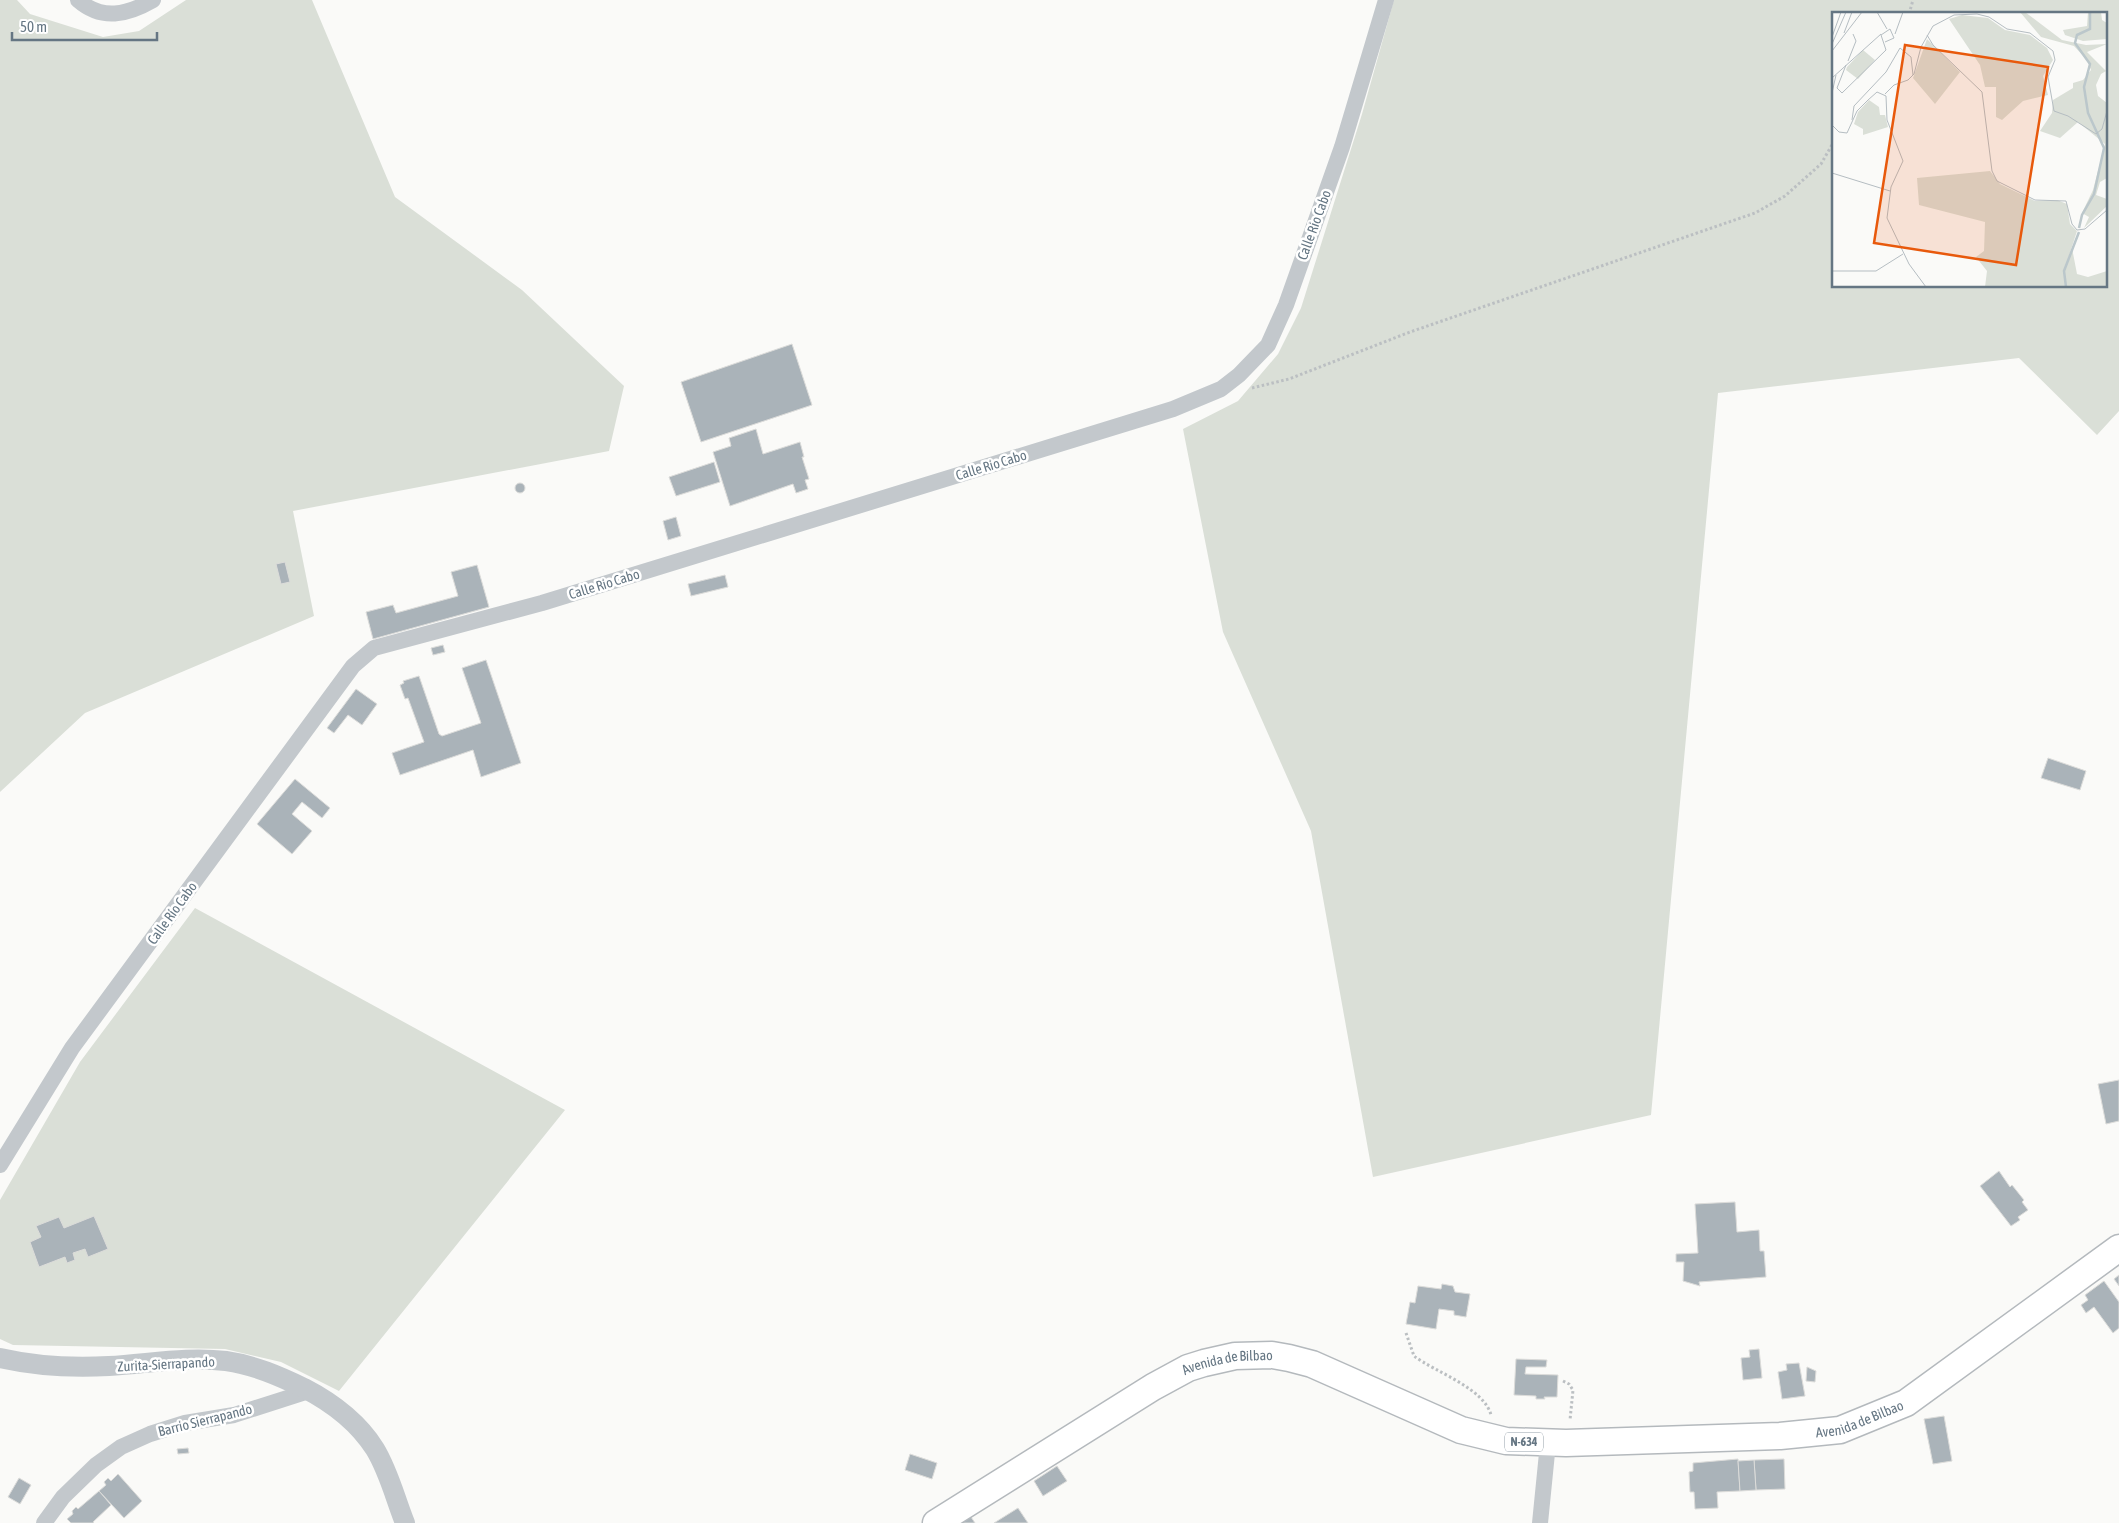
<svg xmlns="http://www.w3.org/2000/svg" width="2119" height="1523" font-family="'Asap Condensed',sans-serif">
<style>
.green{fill:#dadfd7;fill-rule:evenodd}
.building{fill:#aab3b9;stroke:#dcdcda}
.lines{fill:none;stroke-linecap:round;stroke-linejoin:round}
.trunk-casing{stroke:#b4b9bd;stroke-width:29}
.path{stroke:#bbbfc2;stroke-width:3;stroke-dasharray:2.5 2.5;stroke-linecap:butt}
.minor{stroke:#c3c8cc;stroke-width:16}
.tertiary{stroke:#c3c8cc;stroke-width:20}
.trunk{stroke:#fff;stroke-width:26}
.labels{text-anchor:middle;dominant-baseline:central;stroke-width:5;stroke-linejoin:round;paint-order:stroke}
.shield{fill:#fff;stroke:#939fa8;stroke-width:1}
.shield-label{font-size:12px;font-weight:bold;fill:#657683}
.street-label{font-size:14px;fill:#657683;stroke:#fff}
.inset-river{fill:none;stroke:#bbc7cb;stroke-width:2.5}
.inset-road{fill:none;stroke:#b5bdc2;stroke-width:1}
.view{fill:#e8590c;fill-opacity:0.15;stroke:#e8590c;stroke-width:2.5}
.inset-edge{fill:none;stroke:#657683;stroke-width:2.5}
</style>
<rect width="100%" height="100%" fill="#fafaf8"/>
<!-- green -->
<g class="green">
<path d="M0,0H17L30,14L103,37L139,31L186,0H312L395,197L522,290L624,386L609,451L293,511L314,616L85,713L0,792Z"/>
<path d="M1394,0H2119V411L2097,435L2019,358L1718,393L1651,1115L1373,1177L1311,831L1223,632L1183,429L1238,401L1278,354L1301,308L1362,114ZM1833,14H2105V286H1833Z"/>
<path d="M195,908L565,1110L339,1391L281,1362L225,1349L13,1345L0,1339V1200L80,1062Z"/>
</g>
<!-- building -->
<g class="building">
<path d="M792,344L812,405L701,442L681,382Z"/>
<path d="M756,429L763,454L800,442L804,457H802L809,479L805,480L808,489L796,493L793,484L730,506L713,452L731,446L729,438Z"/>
<path d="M714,462L720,482L676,496L669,477Z"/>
<circle cx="520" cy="488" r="5"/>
<path d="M676,517L681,536L668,540L663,521Z"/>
<path d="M285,562L290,582L281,584L276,564Z"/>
<path d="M477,565L489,607L373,639L366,612L393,605L396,613L458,596L451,572Z"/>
<path d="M725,575L728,587L691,596L688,584Z"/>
<path d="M443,645L445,652L433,655L431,648Z"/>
<path d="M486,660L521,763L481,777L473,750L400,775L392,753L424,742L408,698L405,699L400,685L404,683L403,681L419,676L439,734L442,736L481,723L462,668Z"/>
<path d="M356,689L377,704L362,725L348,715L334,733L327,728Z"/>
<path d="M2048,758L2086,771L2080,790L2041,778Z"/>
<path d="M295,779L330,808L322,818L302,802L292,814L312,831L292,854L257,824Z"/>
<path d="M2119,1080V1121L2106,1124L2098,1084Z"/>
<path d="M1999,1171L2010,1187L2012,1185L2024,1200L2022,1202L2028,1210L2018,1217L2020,1220L2011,1226L1980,1186Z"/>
<path d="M1735,1202L1737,1232L1759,1230L1760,1251H1764L1766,1277L1699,1282L1700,1286L1683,1281L1684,1262H1676V1254L1698,1253L1695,1204Z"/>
<path d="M94,1216L108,1249L88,1257L85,1249L73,1253L75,1260L67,1263L65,1257L39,1267L30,1242L41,1237L36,1226L59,1217L64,1228Z"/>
<path d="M2119,1275V1286L2114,1279Z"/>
<path d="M2104,1281L2119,1302V1328L2113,1333L2094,1307L2086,1313L2081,1305L2088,1300L2085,1295Z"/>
<path d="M1442,1284L1453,1286L1455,1292L1470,1294L1466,1317L1454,1315V1311L1439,1309L1436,1329L1406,1324L1410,1302L1415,1303L1418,1286L1441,1289Z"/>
<path d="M1759,1349L1762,1378L1743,1380L1741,1358L1750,1357L1749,1350Z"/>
<path d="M1516,1359L1547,1360L1546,1367H1526L1525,1374L1558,1375L1557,1397H1544L1545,1399H1536V1396L1514,1395Z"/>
<path d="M1799,1363L1805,1396L1782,1399L1778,1372L1787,1370L1786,1364Z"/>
<path d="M1807,1367L1816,1371L1815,1382L1806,1381Z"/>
<path d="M1944,1416L1952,1461L1933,1464L1924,1419Z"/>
<path d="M188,1448L189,1453L178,1454L177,1449Z"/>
<path d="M910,1454L937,1463L932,1479L905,1470Z"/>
<path d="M1738,1459L1740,1491L1717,1492L1718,1508L1695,1509L1694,1492H1690L1689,1472L1693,1471V1463Z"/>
<path d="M1784,1459L1785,1489L1756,1490L1754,1460Z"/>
<path d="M1754,1460L1756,1490L1740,1491L1738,1461Z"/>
<path d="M1057,1466L1067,1481L1043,1496L1034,1481Z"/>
<path d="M118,1474L142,1501L124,1518L99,1491L106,1485L104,1482L108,1478L111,1481Z"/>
<path d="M19,1478L31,1485L20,1504L8,1497Z"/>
<path d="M99,1491L111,1505L93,1522L94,1523H71L67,1519L73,1514L72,1511L76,1507L78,1509Z"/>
<path d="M1018,1508L1028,1523H994Z"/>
<path d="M971,1517L975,1523H961Z"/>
</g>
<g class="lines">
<!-- trunk casing -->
<g class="trunk-casing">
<g id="trunk">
<path id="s1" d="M936,1523L1153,1387L1188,1368L1204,1363L1235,1356L1272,1355L1289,1358L1312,1364L1461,1430L1506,1441L1566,1443L1780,1436L1840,1430L1906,1403L2119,1248"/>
</g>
</g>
<!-- path -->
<g class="path">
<path d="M1909,14L1913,0"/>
<path d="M1252,388L1289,379L1410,332L1755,213L1785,196L1821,164L1833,143"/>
<path d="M1406,1333L1414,1356C1435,1372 1484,1388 1491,1415"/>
<path d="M1563,1381L1569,1384L1573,1390L1570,1420"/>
</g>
<!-- minor -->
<g class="minor">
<path d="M78,0C102,21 127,15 153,0"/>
<path d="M0,1165L72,1048L353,666L374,648L542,603L1173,409L1221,389L1239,375L1268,345L1286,305L1342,147L1386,0"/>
<path d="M44,1523L63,1497L96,1465L121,1447L150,1434L185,1423L234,1415L309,1391"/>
<path d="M1540,1523L1548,1443"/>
</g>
<!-- tertiary -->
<path class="tertiary" d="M0,1358C35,1366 73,1368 109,1366C148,1364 187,1356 226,1361C254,1365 279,1376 304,1388C333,1403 358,1422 375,1449C389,1472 395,1498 405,1523"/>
<!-- trunk -->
<use href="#trunk" class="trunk"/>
</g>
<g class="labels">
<!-- shield labels -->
<rect class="shield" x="1505" y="1432.5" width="38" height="19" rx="4"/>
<g class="shield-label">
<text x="1524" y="1442">N-634</text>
</g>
<!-- street labels -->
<g class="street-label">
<text transform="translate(1314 225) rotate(-70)">Calle Rio Cabo</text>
<text transform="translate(991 465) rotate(-17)">Calle Rio Cabo</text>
<text transform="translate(604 584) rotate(-17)">Calle Rio Cabo</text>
<text transform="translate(172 913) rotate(-54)">Calle Río Cabo</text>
<text transform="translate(166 1364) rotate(-3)">Zurita-Sierrapando</text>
<text stroke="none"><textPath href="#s1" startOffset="336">Avenida de Bilbao</textPath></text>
<text stroke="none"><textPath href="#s1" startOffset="988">Avenida de Bilbao</textPath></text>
<text transform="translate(205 1420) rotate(-14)">Barrio Sierrapando</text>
</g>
</g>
<!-- overview -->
<g transform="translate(1832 12)">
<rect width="275" height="275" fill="#fafaf8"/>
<path d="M188,0H193L230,28L254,33L275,32L255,40L274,59L269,62L264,73L266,84L275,91V166L268,170L264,183L275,187V194L252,216L257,205L250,201L261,178L273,132L246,110L228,126L208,119L220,101L221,88L241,76V71L251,68L259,58L255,48L242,34L209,25ZM256,0H269L270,8L275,11V27L251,29L233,23L231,18L255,14ZM130,3L156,6L173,18L198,23L215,36L221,48L211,64L216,83L191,89L170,108L164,105V75H153L148,53L117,7ZM95,27L128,60L103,92L81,66ZM31,38L43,48L26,67L14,58L15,55ZM37,88L47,95L48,103H53L56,115L31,123V117L22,112L26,100ZM158,159L168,172L203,189L225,188L235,192L238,212L245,219L235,250L240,236L245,262L256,265L275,259V275H153L155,259L144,245L152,239L153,210L87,193L85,166Z" fill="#dadfd7"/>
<path class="inset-river" d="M247,216L250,203L262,182L272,136L256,101L252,75L258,52L243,31L245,23L258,17V0M234,275L232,259L247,220"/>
<path class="inset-road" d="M45,0L55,17M12,21L20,0M63,22L71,0M95,23L101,33L150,80L160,159L165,169L203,188L234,189L240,212L245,218L253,217L275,198M0,25L9,0M0,32L14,0M0,39L30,0M16,49L24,29L21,22M14,53L5,76L10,81L54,38L49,23L58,17L62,26L53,30M0,66L49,22M275,75V92M0,81L4,63M53,82L62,73L76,68L82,62L89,35L101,14L122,3L145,2L157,5L175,17L198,21L221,39L223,48L216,65L222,99L236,104L264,122L270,117L275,99M20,108L22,94L54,60L68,36L79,45L81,63M0,113L7,120L15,121L25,99L36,88L45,80L54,84L55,108L71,149L59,175L55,206L77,252L94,275M0,161L58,179M0,259H44L71,242"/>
<path class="view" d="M73,33L216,55L184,253L42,231Z"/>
<rect width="275" height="275" class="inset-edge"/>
</g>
<!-- scale -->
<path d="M12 32v8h145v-8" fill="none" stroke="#657683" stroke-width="2.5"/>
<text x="20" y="32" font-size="15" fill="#657683" stroke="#ffffff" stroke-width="4" paint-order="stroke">50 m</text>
</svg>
